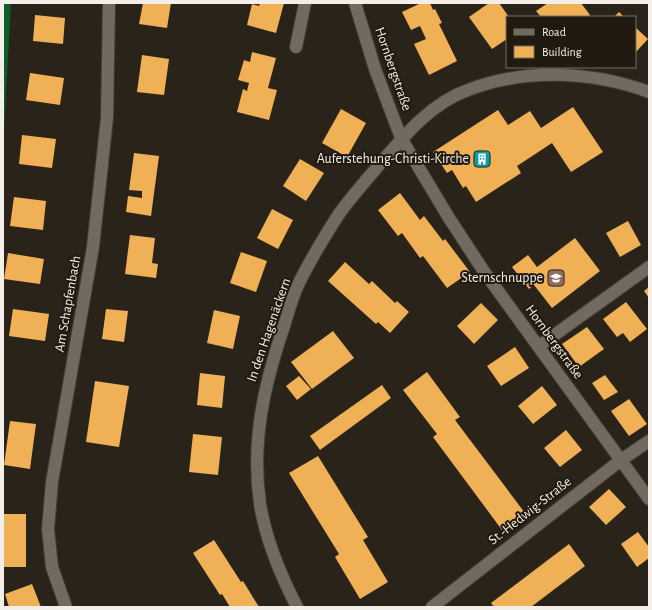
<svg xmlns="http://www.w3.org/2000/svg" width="652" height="610" font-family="'Alegreya Sans',sans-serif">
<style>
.green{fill:#0c5d28}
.building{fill:#efb056}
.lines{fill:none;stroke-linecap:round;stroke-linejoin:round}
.minor-casing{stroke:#443e37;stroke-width:14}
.minor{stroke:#72695f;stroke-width:12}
.labels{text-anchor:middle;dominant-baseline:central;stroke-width:4;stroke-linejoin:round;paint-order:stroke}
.street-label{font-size:14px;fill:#f4efe9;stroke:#201a11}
.poi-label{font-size:14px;fill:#f4efe9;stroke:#201a11;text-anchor:end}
</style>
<rect width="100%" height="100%" fill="#2a231a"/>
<!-- green -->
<path class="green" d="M3,3H11L3,148Z"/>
<!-- building -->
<g class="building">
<path d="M143,3H171L167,28L139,24Z"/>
<path d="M260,3H284L276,33L247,25L252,4L259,6Z"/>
<path d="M421,3H430L433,10L435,9L442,23L439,24L457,61L429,75L414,44L426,39L420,26L411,30L402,12Z"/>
<path d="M489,3H499L509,17H507V39L492,49L469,17Z"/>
<path d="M548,3H581L590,15L588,17H541L536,11Z"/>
<path d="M619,12L624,17H614Z"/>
<path d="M35,15L65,18L63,44L33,41Z"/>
<path d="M635,27L648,39L635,53Z"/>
<path d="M252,52L276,58L268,88L277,90L269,120L237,112L243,89L247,91L249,83L238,80L244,60L250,62Z"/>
<path d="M142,55L169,59L164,95L137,92Z"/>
<path d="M30,73L64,78L60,105L26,100Z"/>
<path d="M573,107L603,152L571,172L552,143L517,166L521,173L476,202L466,186L463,188L452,170L447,173L433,152L498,110L508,125L530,111L541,128Z"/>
<path d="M341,109L366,123L347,157L322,143Z"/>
<path d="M22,135L56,139L52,168L19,164Z"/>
<path d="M134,153L159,156L151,216L126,212L128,196L142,198V191L129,190Z"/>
<path d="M300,159L324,173L306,201L283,186Z"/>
<path d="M400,193L420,220L424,216L443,241L445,239L470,272L447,288L423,256L420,258L402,233L398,236L378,210Z"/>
<path d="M14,197L46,201L43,230L10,226Z"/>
<path d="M272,209L293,220L278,249L257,238Z"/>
<path d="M628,221L641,245L620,257L606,233Z"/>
<path d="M130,235L155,238L152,263L158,264L156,278L125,274Z"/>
<path d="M575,238L600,271L552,308L534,285L529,289L512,267L528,255L537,267Z"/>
<path d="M241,252L267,261L256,292L230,283Z"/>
<path d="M8,253L44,259L40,284L4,279Z"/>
<path d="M345,262L369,284L372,281L395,303L397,301L409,312L390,333L378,322L376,324L328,281Z"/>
<path d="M649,287V298L644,291Z"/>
<path d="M626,302L647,329L630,342L623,333L617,337L603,319Z"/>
<path d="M481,303L498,320L474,344L457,326Z"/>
<path d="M13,309L49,314L45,341L9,336Z"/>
<path d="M106,309L128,311L124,342L102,339Z"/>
<path d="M214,310L240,316L233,349L207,343Z"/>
<path d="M587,327L604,349L579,367L562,344Z"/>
<path d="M333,331L354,358L312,389L291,362Z"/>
<path d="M515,347L529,368L501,386L487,366Z"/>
<path d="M427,372L460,417L455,420L525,513L502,530L433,437L437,434L403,390Z"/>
<path d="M200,373L225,376L222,408L197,405Z"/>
<path d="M605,375L618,392L604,400L592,383Z"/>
<path d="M299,376L311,389L297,400L286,386Z"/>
<path d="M95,381L129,386L119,447L86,442Z"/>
<path d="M382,385L391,398L320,450L310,436Z"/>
<path d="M542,386L557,405L533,424L518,406Z"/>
<path d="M629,399L647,424L629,436L611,411Z"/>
<path d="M10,421L36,424L30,469L4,465Z"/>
<path d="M566,430L582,450L560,467L544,448Z"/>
<path d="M193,434L222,437L218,475L189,472Z"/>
<path d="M318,456L368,537L363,540L388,582L360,599L335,557L339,554L289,473Z"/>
<path d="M609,489L626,507L606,525L589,507Z"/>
<rect x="3" y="514" width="23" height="53"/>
<path d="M638,532L649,547V558L637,567L621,544Z"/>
<path d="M214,540L241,582L243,581L259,607H230L222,594L220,595L193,553Z"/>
<path d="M569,544L585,566L531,607H494L491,603Z"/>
<path d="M32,584L41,607H9L5,594Z"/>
</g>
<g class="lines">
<!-- minor casing -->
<g class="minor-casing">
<g id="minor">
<path d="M355,3L375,69L401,138L449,218L485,273L649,499"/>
<path d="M296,47L305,3"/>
<path d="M539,346L649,267"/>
<path d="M66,607L52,567L48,529L52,482L93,247L107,118L109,3"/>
<path d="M297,607C280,574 266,541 260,504C251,442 264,385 284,326C288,313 292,298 298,285C309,262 323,239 337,217C349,199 365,182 379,165C404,136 431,103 468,90C525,68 592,71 649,92"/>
<path d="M432,607L621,460L649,441"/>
</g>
</g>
<!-- minor -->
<use href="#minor" class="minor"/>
</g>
<!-- icons -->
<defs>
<g id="building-square" transform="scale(0.9)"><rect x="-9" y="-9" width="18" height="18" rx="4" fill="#0f9aa8" stroke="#201a11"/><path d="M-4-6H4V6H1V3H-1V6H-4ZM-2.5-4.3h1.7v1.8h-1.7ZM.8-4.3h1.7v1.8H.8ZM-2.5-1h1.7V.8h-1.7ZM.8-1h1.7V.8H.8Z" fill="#fff"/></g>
<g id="school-square" transform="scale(0.9)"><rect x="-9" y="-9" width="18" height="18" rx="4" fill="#8d6e63" stroke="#201a11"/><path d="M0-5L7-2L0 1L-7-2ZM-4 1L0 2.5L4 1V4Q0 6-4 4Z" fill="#fff"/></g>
</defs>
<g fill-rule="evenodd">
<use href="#building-square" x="482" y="159"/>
<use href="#school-square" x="556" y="278"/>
</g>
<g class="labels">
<!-- street labels -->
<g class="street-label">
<text transform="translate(393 69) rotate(71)">Hornbergstraße</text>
<text transform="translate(68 304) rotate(-80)">Am Schapfenbach</text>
<text transform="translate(269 330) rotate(-71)">In den Hagenäckern</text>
<text transform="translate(554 342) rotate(54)">Hornbergstraße</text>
<text transform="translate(530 511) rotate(-38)">St.-Hedwig-Straße</text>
</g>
<!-- poi labels -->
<g class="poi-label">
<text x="469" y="159">Auferstehung-Christi-Kirche</text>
<text x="543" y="278">Sternschnuppe</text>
</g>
</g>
<!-- border -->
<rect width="652" height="610" fill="none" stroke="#f4efe9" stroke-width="8"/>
<!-- legend -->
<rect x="506" y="16" width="130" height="52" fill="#201a11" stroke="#756f67"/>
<rect x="514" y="29" width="20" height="6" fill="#72695f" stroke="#756f67"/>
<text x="542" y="36" font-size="12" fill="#f4efe9">Road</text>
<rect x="514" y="46" width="20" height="12" fill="#efb056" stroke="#756f67"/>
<text x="542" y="56" font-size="12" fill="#f4efe9">Building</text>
</svg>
